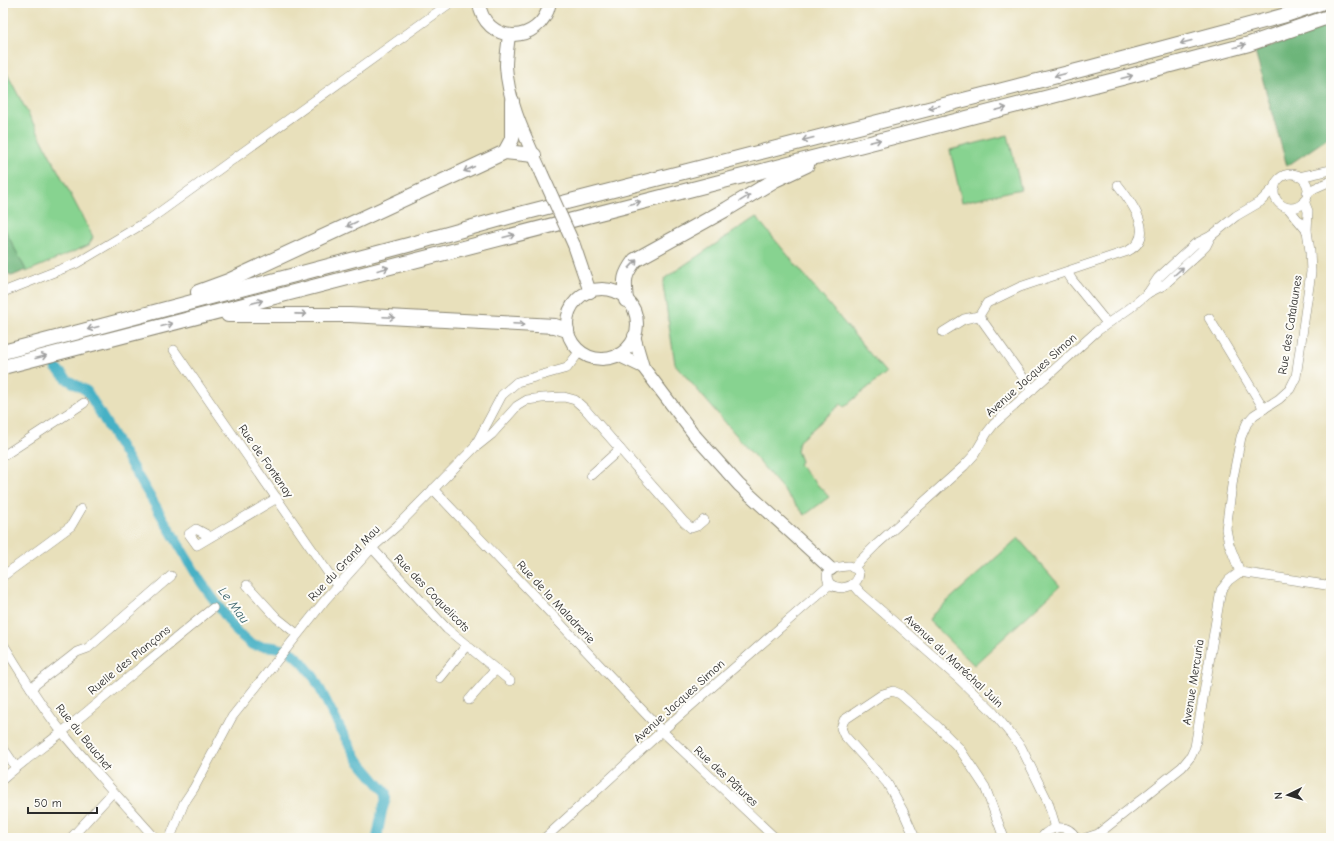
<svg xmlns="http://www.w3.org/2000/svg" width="1334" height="841" font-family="'Comic Neue',sans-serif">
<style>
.green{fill:#87d390;stroke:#597f5e}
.forest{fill:#6db57a;stroke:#4c7052}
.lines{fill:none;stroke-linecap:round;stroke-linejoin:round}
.canal{stroke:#47b1c5;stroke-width:10}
.street-casing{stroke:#8a8673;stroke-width:10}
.secondary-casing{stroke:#8a8673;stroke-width:14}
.primary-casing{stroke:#8a8673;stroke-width:16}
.street{stroke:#fff;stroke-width:9}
.secondary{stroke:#fff;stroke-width:12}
.primary{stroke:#fff;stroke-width:14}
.secondary-bridge-casing{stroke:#8a8673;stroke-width:14;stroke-linecap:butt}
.secondary-bridge{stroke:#fff;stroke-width:12}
.oneway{stroke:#a0a0a0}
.labels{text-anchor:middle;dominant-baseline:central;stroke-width:4;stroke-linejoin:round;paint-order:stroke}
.street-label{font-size:12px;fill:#2b2b2b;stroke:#fdfcf7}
.water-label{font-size:13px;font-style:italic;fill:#366169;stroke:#fdfcf7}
</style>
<rect width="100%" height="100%" fill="#fdfcf7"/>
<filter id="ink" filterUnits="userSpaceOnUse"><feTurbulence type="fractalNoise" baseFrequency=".025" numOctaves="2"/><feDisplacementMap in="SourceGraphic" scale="8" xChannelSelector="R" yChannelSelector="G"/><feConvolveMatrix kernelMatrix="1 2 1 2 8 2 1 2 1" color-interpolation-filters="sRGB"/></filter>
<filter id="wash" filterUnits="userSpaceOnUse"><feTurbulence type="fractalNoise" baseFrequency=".012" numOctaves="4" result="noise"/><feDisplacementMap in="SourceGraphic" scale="16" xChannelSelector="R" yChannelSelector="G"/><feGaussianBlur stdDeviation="0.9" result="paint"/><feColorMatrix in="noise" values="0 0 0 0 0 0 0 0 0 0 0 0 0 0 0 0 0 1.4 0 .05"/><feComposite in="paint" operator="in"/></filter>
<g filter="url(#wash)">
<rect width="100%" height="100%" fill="#e8e0bb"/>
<!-- green -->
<g class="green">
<path d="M3,66L93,237L89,245L26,272L12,246L3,251Z"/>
<path d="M1008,135L1021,189L962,202L950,150Z"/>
<path d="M756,217L886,373L844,407L841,404L799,441L797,451L801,461L799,465L829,497L805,515L675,364L663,285L665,278Z"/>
<path d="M1018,538L1060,586L974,665L929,621L932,615Z"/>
</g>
<!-- forest -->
<g class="forest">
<path d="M1331,23V136L1287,166L1255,52Z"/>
<path d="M3,226L26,270L12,276L3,270Z"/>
</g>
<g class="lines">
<!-- canal -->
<path class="canal" d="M55,367L68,380L87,391L201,582L237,632L252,645L274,647L290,651L302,662L314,677L343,734L358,760L386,793V799L382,811L377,838"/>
</g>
</g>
<g filter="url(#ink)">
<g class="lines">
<!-- street casing -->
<g class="street-casing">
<g id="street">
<circle cx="1291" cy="191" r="17"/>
<path d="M1299,177L1331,170"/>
<path d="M1307,193L1315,188L1331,181"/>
<path d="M1288,208L1307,231"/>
<path d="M1067,272L1072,280L1107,323"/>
<path d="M3,292L77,263L146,222L450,3"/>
<path d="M1148,293L1158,278L1195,244L1211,236L1236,216L1260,202L1275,187"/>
<path d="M979,316L987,303L1020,287L1128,251C1157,236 1132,203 1118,185"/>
<path d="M979,316L1032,390"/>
<path d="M1209,318L1264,409"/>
<path d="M943,332L964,319L979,316"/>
<path d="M174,350L338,587"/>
<path d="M477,446L492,434L517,406L527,400L542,398L564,397L575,400L585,409L684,522L691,528L697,526L704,520"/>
<path d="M3,456L84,403"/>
<path d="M591,475L620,449"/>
<path d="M433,489L662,731L775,838"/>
<path d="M211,537L196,529L189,534L197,545L277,498"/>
<path d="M372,548L447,629L510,681"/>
<path d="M849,566C872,572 849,597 830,584C820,568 838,567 849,566Z"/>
<path d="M853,568L876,545L964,466L974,455L987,433L994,424L1097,331L1130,308L1148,293L1164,285L1201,251L1206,246L1211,236"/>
<path d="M1240,572L1229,544L1226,529L1233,478L1241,437L1247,423L1254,415L1279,399L1290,389L1296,377L1311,272L1310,251L1307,231L1308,211L1304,201"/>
<path d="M3,576L71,526L81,509"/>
<path d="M247,585L277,618L297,634"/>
<path d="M854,585L861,593L958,678L993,712L1021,747L1048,802L1056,828"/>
<path d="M3,644C22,674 40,705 62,732C92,769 124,803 155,838"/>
<path d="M440,678L467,645"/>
<path d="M31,688L77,652L88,648L171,576"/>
<path d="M469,700L496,669"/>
<path d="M3,748L16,767"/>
<path d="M3,779C22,762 42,748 62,732C113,691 162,649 213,608"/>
<path d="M71,838L113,792"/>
<path d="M170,838L184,803L194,788L232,717L326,599L372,548L398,525L474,448L502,395L517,382L567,368L580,351"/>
<path d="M545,838L662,731L830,584"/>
<path d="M915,838L903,811L887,783L844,735L841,728L844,720L883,694L893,691L900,694L937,726L959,748L985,787L1004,838"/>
<path d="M1041,838C1050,826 1068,823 1076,838"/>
<path d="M1086,838L1098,834L1182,767L1191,756L1195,747L1221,590L1229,580L1240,572L1326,585L1331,583"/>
</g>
</g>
<!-- secondary casing -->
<g class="secondary-casing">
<g id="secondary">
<path d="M479,3C484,44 540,47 550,3"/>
<path d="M509,35C508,45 506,55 506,66C508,104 527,140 542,174"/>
<path d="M574,245L590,292"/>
<circle cx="602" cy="324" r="35"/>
<path d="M634,336L643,367L696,437L739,485L831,569"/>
<path d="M618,355L643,367"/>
</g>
</g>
<!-- primary casing -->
<g class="primary-casing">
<g id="primary">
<path d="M505,152L512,139V101"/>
<path d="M198,292L228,281L505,152L534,155"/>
<path d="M626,300C624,280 623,276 635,260L727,209L775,180L807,165"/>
<path d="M228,315H350L555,326L567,330"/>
<path d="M3,352L408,245L512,216L1092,67L1286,15L1321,3"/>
<path d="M3,367L1122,78L1249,44L1331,16"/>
</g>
</g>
<!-- street -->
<use href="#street" class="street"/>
<!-- secondary -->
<use href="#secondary" class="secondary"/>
<!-- primary -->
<use href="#primary" class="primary"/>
<!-- secondary-bridge casing -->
<g class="secondary-bridge-casing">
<path id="secondary-bridge" d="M542,174L574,245"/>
</g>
<!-- secondary-bridge -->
<use href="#secondary-bridge" class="secondary-bridge"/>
</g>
<!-- one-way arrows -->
<defs><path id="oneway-shaft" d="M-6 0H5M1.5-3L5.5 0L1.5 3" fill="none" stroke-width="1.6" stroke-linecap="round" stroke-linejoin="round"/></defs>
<g class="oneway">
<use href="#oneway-shaft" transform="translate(1186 42) rotate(165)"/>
<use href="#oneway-shaft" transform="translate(1240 46) rotate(-15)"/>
<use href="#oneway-shaft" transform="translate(1060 75) rotate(166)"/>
<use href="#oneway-shaft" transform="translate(1127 77) rotate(-15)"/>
<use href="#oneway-shaft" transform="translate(934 107) rotate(166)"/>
<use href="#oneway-shaft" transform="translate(1001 109) rotate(-14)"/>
<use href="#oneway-shaft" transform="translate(808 139) rotate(166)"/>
<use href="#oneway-shaft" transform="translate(875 141) rotate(-14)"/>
<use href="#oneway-shaft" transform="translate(469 169) rotate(155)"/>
<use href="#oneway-shaft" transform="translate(745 198) rotate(-32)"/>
<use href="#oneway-shaft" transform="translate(635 203) rotate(-15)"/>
<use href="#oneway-shaft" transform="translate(352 224) rotate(155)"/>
<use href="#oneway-shaft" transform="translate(509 236) rotate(-15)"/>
<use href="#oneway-shaft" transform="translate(633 264) rotate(-47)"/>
<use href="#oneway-shaft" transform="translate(383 269) rotate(-15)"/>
<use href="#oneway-shaft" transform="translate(1179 271) rotate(-42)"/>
<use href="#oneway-shaft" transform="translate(257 302) rotate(-15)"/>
<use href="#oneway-shaft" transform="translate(301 314) rotate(1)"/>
<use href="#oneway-shaft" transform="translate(389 317) rotate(3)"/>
<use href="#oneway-shaft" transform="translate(519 324) rotate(3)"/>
<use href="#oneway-shaft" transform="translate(167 325) rotate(-14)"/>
<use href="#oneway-shaft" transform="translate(93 328) rotate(165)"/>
<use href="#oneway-shaft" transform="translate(41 357) rotate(-15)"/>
</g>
</g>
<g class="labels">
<!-- street labels -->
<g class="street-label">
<text transform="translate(1290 325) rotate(-81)">Rue des Catalaunes</text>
<text transform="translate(1031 375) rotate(-42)">Avenue Jacques Simon</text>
<text transform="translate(266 461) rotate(55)">Rue de Fontenay</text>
<text transform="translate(344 563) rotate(-47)">Rue du Grand Mau</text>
<text transform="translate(432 593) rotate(46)">Rue des Coquelicots</text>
<text transform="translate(556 602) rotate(47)">Rue de la Maladrerie</text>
<text transform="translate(129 660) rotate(-39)">Ruelle des Plançons</text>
<text transform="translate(954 661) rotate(43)">Avenue du Maréchal Juin</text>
<text transform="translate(1193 682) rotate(-81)">Avenue Mercuria</text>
<text transform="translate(679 701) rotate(-42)">Avenue Jacques Simon</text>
<text transform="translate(84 737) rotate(51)">Rue du Bauchet</text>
<text transform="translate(726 776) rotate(43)">Rue des Pâtures</text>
</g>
<!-- water labels -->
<g class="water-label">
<text transform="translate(234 605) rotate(53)">Le Mau</text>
</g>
</g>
<!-- margin -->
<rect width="1334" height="841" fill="none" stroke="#fdfcf7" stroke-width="16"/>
<!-- north arrow -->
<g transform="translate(1288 795) rotate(265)" stroke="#fdfcf7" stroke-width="3" paint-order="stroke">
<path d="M0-3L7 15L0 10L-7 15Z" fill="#2b2b2b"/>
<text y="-6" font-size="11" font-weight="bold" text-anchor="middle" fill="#2b2b2b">N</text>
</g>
<!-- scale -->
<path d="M28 807v6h69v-6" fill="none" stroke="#2b2b2b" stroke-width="2"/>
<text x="34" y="807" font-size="12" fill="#2b2b2b" stroke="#fdfcf7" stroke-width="3" paint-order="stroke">50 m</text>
</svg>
